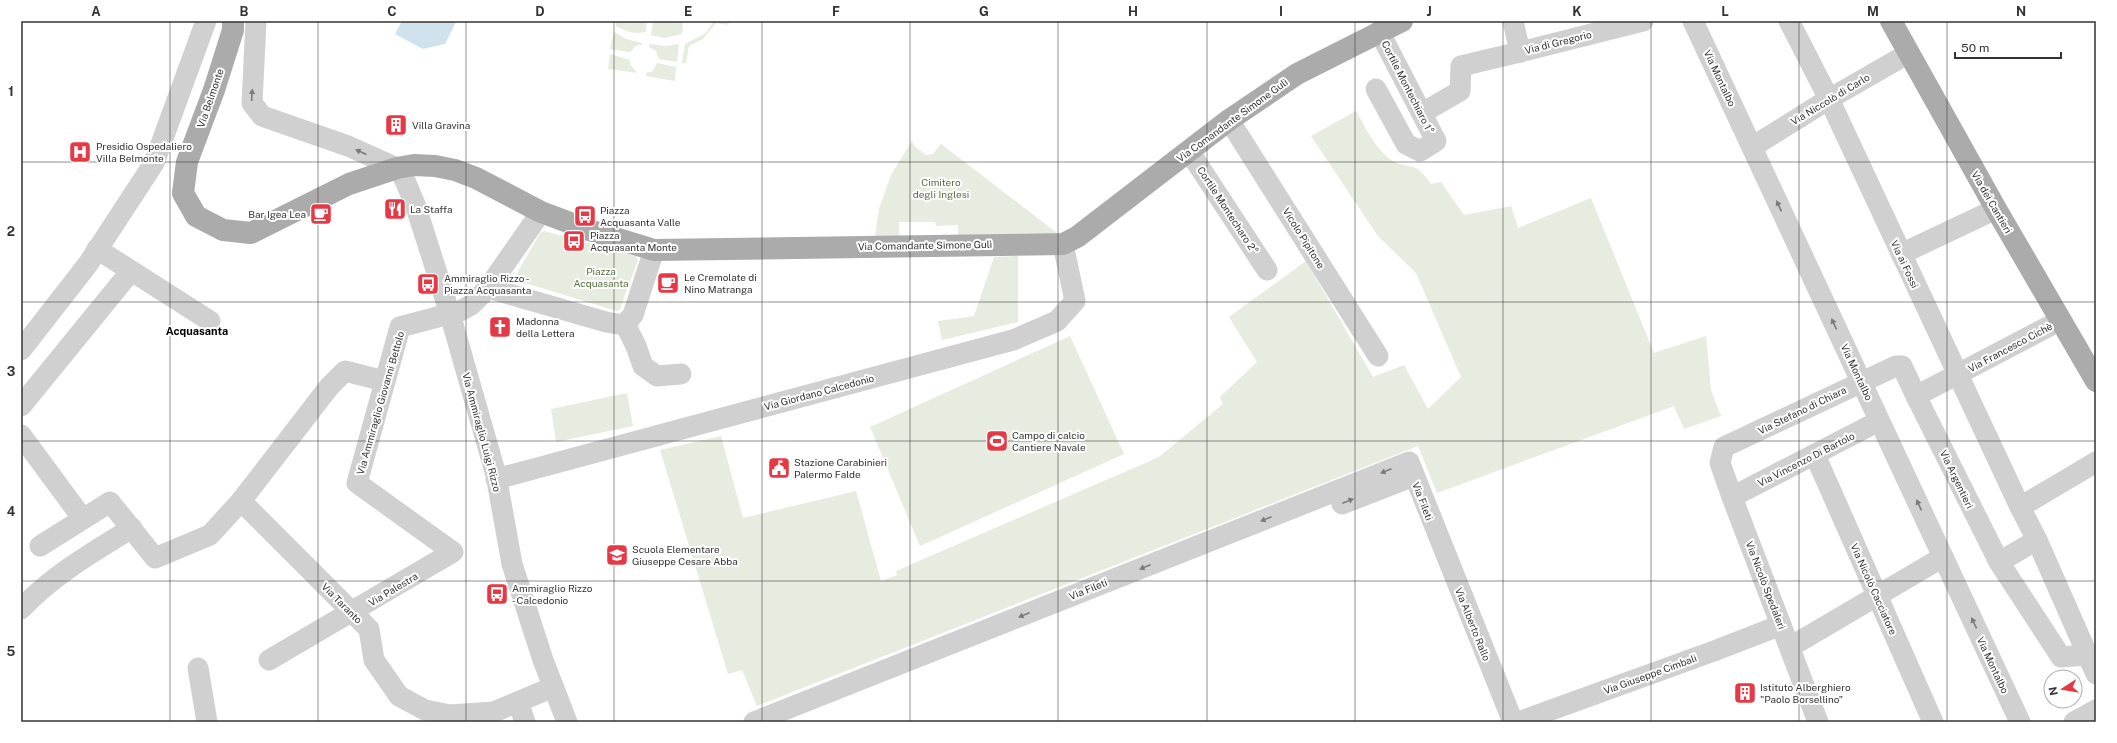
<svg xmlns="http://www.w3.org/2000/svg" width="2117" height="743" font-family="'Public Sans',sans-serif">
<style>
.green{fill:#e6ecdf}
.water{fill:#cfe2ee}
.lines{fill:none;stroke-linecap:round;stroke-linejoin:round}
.minor{stroke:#d0d0d0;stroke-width:21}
.major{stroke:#ababab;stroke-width:22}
.oneway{fill:#7a7a7a}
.grid{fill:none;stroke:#333;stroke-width:1;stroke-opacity:0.55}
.labels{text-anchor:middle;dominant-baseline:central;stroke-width:4;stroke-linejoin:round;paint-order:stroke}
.street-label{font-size:10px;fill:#333;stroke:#fff}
.poi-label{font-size:10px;fill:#333;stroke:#fff;text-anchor:start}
.park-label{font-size:10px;fill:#56703f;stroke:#fff}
.neighbourhood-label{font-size:11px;font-weight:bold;fill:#000;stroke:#fff}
.neatline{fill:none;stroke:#333;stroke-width:1.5}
.grid-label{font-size:13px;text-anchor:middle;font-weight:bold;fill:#333}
</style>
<rect width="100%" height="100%" fill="#fff"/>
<!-- green -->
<g class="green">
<path d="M616,21H647L646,32C634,34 626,32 616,26Z"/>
<path d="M653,21H683L682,34L664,38L651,35Z"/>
<path d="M714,21L729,23L728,25L716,23L703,39L689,46L686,63H682L685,44L706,33Z"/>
<path d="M614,32L626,39L642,43V45H637L630,52L610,49Z"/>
<path d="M650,44L666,46L679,44L677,62L659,59L656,51L649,47Z"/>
<path d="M610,54L630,60V64L637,73L608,69Z"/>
<path d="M657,63L676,67L675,81L646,76V73L653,71Z"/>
<path d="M1356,111C1365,127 1373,144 1387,157C1395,164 1403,165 1413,167C1421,169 1426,178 1431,184L1441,182L1464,215L1511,206L1518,228L1591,198L1654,353L1706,336L1711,390L1721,416L1684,429L1674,406L1437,493L1418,446L757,706L742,670L728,674L660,450L721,436L743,518L856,491L881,581L897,575L896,571L1159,457L1223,404L1220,397L1257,362L1229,317L1306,261L1373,377L1404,365L1428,409L1461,377L1416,273L1378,236L1311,136Z"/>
<path d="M912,141L914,146L926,155L933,154L941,144L1057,233L958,235V225L936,226L935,222H899V236H875L879,209L891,175Z"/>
<path d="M544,231L636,256L638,260L620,309L617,311L515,280V277L540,233Z"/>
<path d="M1018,256V322L942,340L938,321L974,316L994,257Z"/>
<path d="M1070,336L1124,454L920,546L870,427Z"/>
<path d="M627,393L633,426L556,442L551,409Z"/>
</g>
<!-- water -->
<path class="water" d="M402,21H452L456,22L445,44L423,49L395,34Z"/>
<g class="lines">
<!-- minor -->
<g class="minor">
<path d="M256,21L252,103L262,116L348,146L397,168L404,178L416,207L450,314L496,475L512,564L543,660L567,722"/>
<path d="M1693,21L2020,722"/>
<path d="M1789,21L1829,99L2020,507L2037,540L2096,674"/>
<path d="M1520,52L1643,21"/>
<path d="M1376,89L1406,144L1420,151L1436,141L1379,31"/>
<path d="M1422,113L1460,91L1461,66L1520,52L1513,21"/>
<path d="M1229,120L1378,356"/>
<path d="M1752,147L1829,99L1909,53"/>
<path d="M1189,151L1267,270"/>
<path d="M97,249L210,321"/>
<path d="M1901,254L1996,209"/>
<path d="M488,288L606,322L624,325L633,315L654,250"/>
<path d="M625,324L636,346L643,366L657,376L681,374"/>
<path d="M21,350L88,264L154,163L206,21"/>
<path d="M1916,396L1999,562"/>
<path d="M21,406L131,271"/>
<path d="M21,435L83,519"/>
<path d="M1815,455L1933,722"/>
<path d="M496,479L1013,340L1057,321L1075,301L1063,244"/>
<path d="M1732,497L1879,421"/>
<path d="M241,501L369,629L374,660L399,696L425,710L450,715"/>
<path d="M1342,504L1414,476"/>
<path d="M2020,507L2096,462"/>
<path d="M2037,540L1999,562L2061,657L2087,655"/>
<path d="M40,546L110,502L155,558L210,535L241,501L329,387L345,371L384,381"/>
<path d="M21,609C53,575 93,552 132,528"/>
<path d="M1790,647L1943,557"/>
<path d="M269,660L453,552L357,483L400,327L460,311L471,305L488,288L541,212"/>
<path d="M198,668L207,722"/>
<path d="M518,702L525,722"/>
<path d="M438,718L450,715L494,712L553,687"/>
<path d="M754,722L1409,462L1513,722"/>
<path d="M1518,722L1714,651L1781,625"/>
<path d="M1818,722L1732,497L1720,463L1724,447L1896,366H1902L1916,396L2061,320"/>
<path d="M2074,722L2096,710"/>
</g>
<!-- major -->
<g class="major">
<path d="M233,21V30L214,90L187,162L183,193L196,216L223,230L251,233L349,184L397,168L414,165L435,166L455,170L476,178L541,212L589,230L654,250L1063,244L1077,237L1229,120L1297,74L1402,21"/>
<path d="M1891,21L1996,209L2096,381"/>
</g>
</g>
<!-- one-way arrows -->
<defs><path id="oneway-solid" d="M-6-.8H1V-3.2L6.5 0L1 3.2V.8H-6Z"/></defs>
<g class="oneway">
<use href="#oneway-solid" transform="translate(252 95) rotate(-87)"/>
<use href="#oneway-solid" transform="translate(361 152) rotate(-156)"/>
<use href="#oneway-solid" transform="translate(1779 206) rotate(-115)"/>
<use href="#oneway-solid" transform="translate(1834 324) rotate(-115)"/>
<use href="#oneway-solid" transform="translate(1386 471) rotate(158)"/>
<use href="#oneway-solid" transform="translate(1348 501) rotate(-22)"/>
<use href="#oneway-solid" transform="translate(1919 505) rotate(-115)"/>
<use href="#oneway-solid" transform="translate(1266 519) rotate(158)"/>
<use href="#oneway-solid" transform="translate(1145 567) rotate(158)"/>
<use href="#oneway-solid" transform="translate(1024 615) rotate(158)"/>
<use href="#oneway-solid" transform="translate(1974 623) rotate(-115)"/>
</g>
<!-- grid -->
<path class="grid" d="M170,21V722M318,21V722M466,21V722M614,21V722M762,21V722M910,21V722M1058,21V722M1207,21V722M1355,21V722M1503,21V722M1651,21V722M1799,21V722M1947,21V722M21,162H2096M21,302H2096M21,441H2096M21,581H2096"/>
<!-- icons -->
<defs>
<g id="building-square" transform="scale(1.15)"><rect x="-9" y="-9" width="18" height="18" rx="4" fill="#e63946" stroke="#fff"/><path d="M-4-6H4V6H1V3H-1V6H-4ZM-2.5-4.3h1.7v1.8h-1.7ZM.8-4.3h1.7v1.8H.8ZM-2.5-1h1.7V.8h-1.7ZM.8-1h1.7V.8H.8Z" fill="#fff"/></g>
<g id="hospital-square" transform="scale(1.15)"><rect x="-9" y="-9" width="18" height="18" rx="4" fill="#e63946" stroke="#fff"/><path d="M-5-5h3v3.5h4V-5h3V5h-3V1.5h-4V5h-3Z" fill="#fff"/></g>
<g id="restaurant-square" transform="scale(1.15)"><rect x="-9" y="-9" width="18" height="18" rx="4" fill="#e63946" stroke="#fff"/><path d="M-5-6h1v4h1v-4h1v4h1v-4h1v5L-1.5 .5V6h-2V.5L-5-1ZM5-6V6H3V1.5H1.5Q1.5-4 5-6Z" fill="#fff"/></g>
<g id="cafe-square" transform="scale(1.15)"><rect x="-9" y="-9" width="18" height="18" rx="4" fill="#e63946" stroke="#fff"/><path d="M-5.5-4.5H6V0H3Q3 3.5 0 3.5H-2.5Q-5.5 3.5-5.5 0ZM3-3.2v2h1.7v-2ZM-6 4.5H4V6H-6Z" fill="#fff"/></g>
<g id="bus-square" transform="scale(1.15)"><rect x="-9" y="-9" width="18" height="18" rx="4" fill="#e63946" stroke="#fff"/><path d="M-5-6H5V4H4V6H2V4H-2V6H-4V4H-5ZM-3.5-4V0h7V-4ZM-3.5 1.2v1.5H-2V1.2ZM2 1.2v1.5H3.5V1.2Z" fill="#fff"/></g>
<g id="church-square" transform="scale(1.15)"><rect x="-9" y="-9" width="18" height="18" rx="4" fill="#e63946" stroke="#fff"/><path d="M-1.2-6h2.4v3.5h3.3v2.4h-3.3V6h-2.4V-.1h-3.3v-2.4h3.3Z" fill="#fff"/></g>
<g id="stadium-square" transform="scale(1.15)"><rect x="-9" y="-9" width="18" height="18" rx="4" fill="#e63946" stroke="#fff"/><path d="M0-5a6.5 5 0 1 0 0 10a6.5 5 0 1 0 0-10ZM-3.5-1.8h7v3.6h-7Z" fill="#fff"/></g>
<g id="civic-square" transform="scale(1.15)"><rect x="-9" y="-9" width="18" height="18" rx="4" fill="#e63946" stroke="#fff"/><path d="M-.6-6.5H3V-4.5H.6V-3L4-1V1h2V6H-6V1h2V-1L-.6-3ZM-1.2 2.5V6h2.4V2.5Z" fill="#fff"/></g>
<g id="school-square" transform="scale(1.15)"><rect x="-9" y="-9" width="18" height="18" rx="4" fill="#e63946" stroke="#fff"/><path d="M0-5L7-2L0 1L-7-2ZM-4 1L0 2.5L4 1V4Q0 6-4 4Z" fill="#fff"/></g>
</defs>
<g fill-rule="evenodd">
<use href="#building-square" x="396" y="125"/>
<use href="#hospital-square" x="80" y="152"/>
<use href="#restaurant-square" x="395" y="209"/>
<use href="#cafe-square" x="321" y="214"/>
<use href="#bus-square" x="585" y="216"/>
<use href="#bus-square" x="574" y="241"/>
<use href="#cafe-square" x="668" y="283"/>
<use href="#bus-square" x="428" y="284"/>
<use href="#church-square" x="500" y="327"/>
<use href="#stadium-square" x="997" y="441"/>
<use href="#civic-square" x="779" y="468"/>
<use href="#school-square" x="617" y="555"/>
<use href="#bus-square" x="497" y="594"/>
<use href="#building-square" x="1745" y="693"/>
</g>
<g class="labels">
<!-- street labels -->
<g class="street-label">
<text transform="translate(1558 42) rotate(-14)">Via di Gregorio</text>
<text transform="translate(1720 78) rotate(65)">Via Montalbo</text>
<text transform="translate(1408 87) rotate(63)">Cortile Montechiaro 1°</text>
<text transform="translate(210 98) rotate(-71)">Via Belmonte</text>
<text transform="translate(1830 99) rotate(-31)">Via Niccolò di Carlo</text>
<text transform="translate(1232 120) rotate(-36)">Via Comandante Simone Gulì</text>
<text transform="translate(1992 202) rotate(60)">Via dei Cantieri</text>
<text transform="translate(1228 210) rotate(57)">Cortile Montecharo 2°</text>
<text transform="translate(1304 238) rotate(58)">Vicolo Pipitone</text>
<text transform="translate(925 245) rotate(-1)">Via Comandante Simone Gulì</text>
<text transform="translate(1905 264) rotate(65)">Via ai Fossi</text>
<text transform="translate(2010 347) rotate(-28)">Via Francesco Cichè</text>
<text transform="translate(1857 372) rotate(65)">Via Montalbo</text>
<text transform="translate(819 392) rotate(-15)">Via Giordano Calcedonio</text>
<text transform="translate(380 403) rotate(-74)">Via Ammiraglio Giovanni Bettolo</text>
<text transform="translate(1802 410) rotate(-26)">Via Stefano di Chiara</text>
<text transform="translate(482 432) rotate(75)">Via Ammiraglio Luigi Rizzo</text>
<text transform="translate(1806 459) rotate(-27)">Via Vincenzo Di Bartolo</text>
<text transform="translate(1957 479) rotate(64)">Via Argentieri</text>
<text transform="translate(1423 501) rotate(69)">Via Fileti</text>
<text transform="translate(1766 585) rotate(69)">Via Nicolò Spedaleri</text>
<text transform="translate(393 589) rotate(-31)">Via Palestra</text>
<text transform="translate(1088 589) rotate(-22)">Via Fileti</text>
<text transform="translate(1874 589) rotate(66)">Via Nicolò Cacciatore</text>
<text transform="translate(342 603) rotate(45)">Via Taranto</text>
<text transform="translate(1473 624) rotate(68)">Via Alberto Rallo</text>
<text transform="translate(1993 665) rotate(65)">Via Montalbo</text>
<text transform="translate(1650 674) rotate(-20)">Via Giuseppe Cimbali</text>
</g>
<!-- poi labels -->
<g class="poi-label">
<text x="412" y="125">Villa Gravina</text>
<text x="96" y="146">Presidio Ospedaliero<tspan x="96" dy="12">Villa Belmonte</tspan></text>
<text x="410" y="209">La Staffa</text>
<text x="600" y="210">Piazza<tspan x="600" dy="12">Acquasanta Valle</tspan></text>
<text x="306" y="214" text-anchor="end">Bar Igea Lea</text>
<text x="590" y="235">Piazza<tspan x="590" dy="12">Acquasanta Monte</tspan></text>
<text x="684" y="277">Le Cremolate di<tspan x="684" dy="12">Nino Matranga</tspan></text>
<text x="444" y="278">Ammiraglio Rizzo -<tspan x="444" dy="12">Piazza Acquasanta</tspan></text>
<text x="516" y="321">Madonna<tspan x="516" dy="12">della Lettera</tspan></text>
<text x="1012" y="435">Campo di calcio<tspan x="1012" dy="12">Cantiere Navale</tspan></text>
<text x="794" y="462">Stazione Carabinieri<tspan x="794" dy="12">Palermo Falde</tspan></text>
<text x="632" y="549">Scuola Elementare<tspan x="632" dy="12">Giuseppe Cesare Abba</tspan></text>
<text x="512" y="588">Ammiraglio Rizzo<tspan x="512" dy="12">- Calcedonio</tspan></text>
<text x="1760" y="687">Istituto Alberghiero<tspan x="1760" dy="12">"Paolo Borsellino"</tspan></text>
</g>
<!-- park labels -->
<g class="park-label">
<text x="941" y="182">Cimitero<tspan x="941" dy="12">degli Inglesi</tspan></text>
<text x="601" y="271">Piazza<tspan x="601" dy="12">Acquasanta</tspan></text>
</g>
<!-- neighbourhood labels -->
<g class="neighbourhood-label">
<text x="197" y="331">Acquasanta</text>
</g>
</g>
<!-- border -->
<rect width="2117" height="743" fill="none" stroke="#ffffff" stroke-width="44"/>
<!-- north arrow -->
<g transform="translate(2063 689) rotate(258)"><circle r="19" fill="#ffffff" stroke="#adadad"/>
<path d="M0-3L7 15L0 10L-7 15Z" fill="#e63946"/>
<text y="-6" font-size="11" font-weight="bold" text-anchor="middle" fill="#333333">N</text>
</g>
<!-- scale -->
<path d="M1955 52v6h106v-6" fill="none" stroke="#333333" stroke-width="2"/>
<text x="1961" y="52" font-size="12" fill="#333333" stroke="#ffffff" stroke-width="3" paint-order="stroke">50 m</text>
<rect x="22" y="22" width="2073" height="699" class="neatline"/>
<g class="grid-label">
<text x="96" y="16">A</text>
<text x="244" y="16">B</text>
<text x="392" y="16">C</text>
<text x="540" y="16">D</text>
<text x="688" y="16">E</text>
<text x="836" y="16">F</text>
<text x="984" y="16">G</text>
<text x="1133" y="16">H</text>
<text x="1281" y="16">I</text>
<text x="1429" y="16">J</text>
<text x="1577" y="16">K</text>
<text x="1725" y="16">L</text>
<text x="1873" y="16">M</text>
<text x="2021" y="16">N</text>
<text x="11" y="96">1</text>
<text x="11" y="236">2</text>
<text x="11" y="376">3</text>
<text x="11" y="516">4</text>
<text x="11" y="656">5</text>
</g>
</svg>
